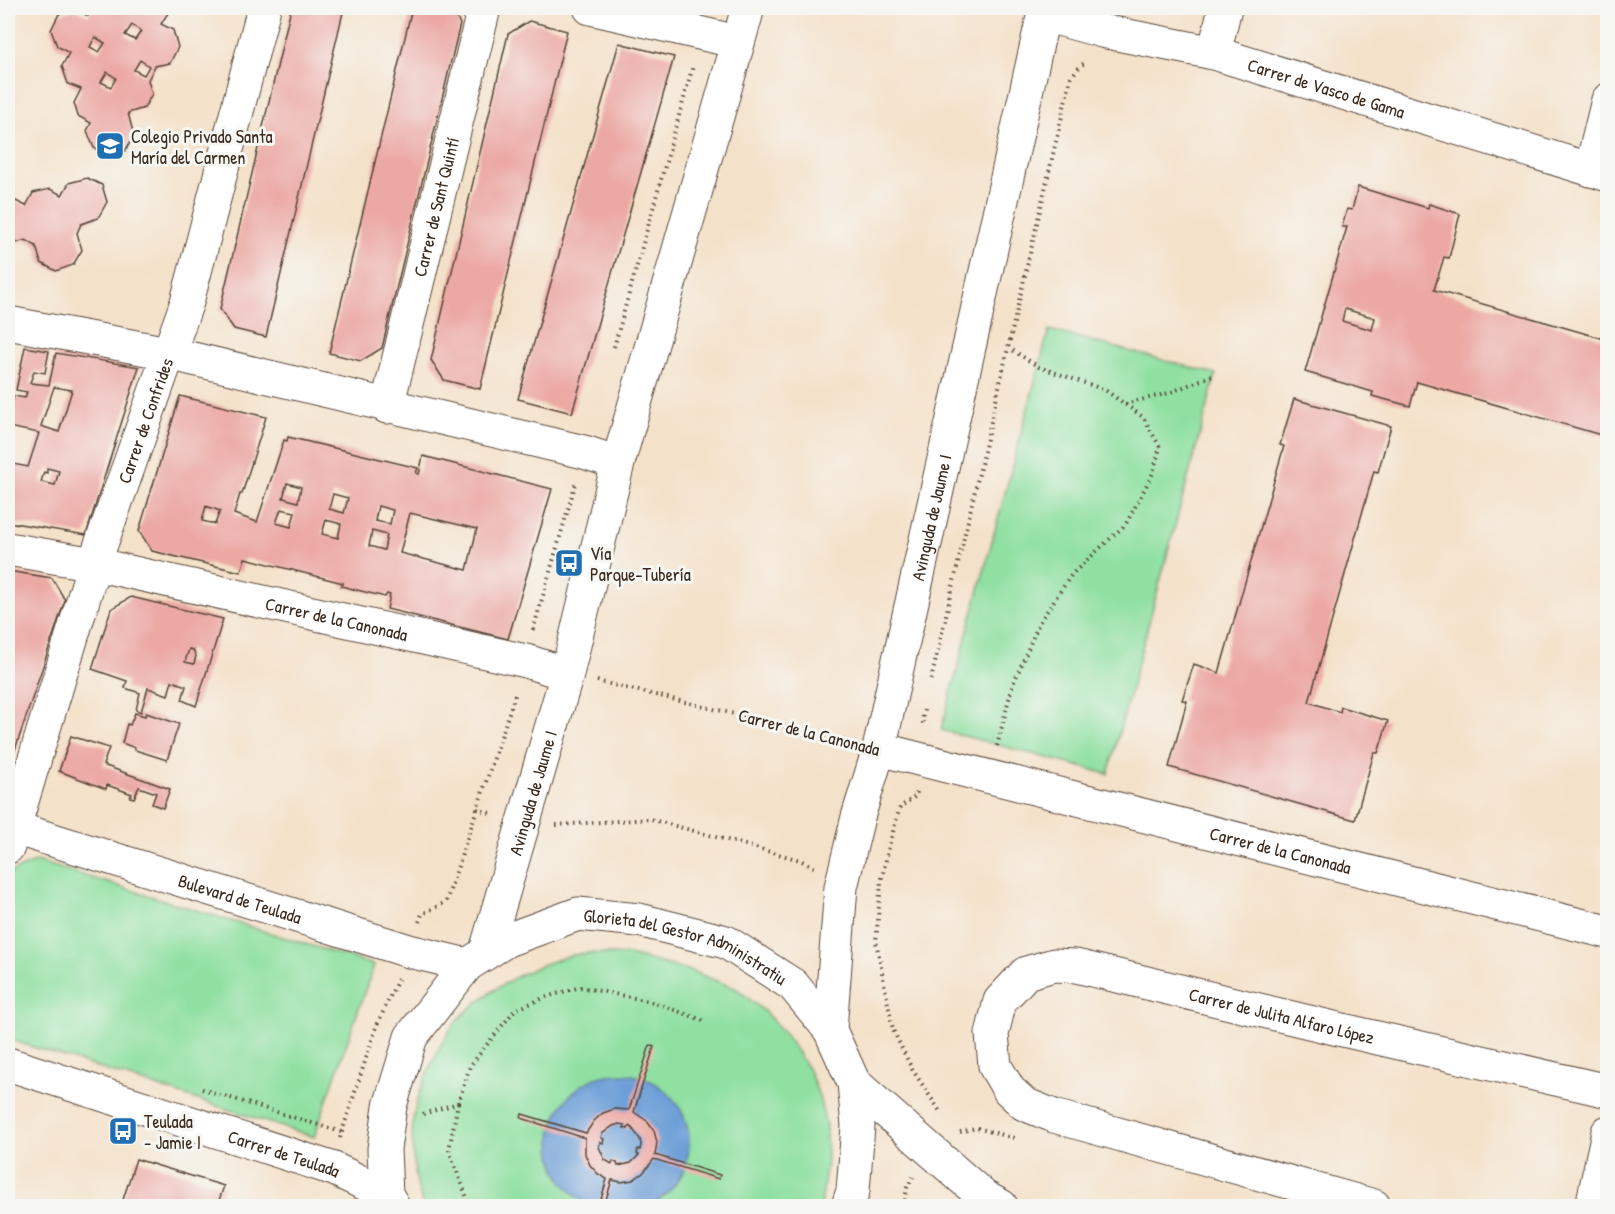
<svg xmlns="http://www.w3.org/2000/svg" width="1615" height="1214" font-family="'Patrick Hand',sans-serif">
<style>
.green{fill:#8fe0a1;stroke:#658560;stroke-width:1.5}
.water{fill:#6c9ed7;stroke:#54647a;stroke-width:1.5}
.building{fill:#eca9a4;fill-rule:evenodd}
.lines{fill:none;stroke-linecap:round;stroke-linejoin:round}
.minor-casing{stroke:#574538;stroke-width:35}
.major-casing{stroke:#574538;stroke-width:35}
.path{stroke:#574538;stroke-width:4;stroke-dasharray:1.5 4.5;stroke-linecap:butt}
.minor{stroke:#fff;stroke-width:33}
.major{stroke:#fff;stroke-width:33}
.labels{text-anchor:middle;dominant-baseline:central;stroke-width:6;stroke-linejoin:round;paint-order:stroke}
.street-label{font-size:18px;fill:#3b2a1e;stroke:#f6f6f2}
.poi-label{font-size:18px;fill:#3b2a1e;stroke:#f6f6f2;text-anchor:start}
</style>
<rect width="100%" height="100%" fill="#f6f6f2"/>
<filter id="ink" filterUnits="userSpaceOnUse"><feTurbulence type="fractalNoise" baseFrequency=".0167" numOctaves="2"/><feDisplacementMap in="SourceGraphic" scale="12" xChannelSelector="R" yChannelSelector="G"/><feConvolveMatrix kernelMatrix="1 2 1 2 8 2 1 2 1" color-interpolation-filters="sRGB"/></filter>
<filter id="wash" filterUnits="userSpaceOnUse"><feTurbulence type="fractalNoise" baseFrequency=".008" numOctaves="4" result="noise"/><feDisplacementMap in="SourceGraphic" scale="24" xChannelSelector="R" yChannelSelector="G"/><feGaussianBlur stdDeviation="1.35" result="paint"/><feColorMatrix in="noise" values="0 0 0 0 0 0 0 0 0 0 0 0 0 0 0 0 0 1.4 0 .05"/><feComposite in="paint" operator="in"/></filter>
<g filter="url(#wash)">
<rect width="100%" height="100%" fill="#f4e1c9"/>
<!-- green -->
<g class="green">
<path d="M1049,330L1216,374L1108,774L941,730Z"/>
<path d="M37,861L374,965L314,1137L8,1039V883L11,872Z"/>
<path d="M590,953L629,955L691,971L737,989L766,1013L790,1041L809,1070L819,1096L826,1126L827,1161L821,1206H423C414,1179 411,1149 413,1120C416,1095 440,1039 458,1020C476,1001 497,987 520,975C542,964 566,954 590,953Z"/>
</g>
<!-- water -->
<circle class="water" cx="620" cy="1143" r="69"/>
<g id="blocks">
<!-- building -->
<g class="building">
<path d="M92,8H166L168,13L161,24L173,30L178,47L170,63L155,66L148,80L152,94L144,108L128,113L134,136L125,151L108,156L94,148L87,131L91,123L78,116L74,103L81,89L68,84L62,66L69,53L57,46L51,30L59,14L76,9L88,16ZM132,25L141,31L135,40L125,35ZM95,37L105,43L99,52L90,47ZM140,60L149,66L144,75L134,70ZM107,72L116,78L111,87L101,82Z"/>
<path d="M291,8H344L266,337L234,329L220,309Z"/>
<path d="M412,8H451L460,24L382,348L361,361L329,353Z"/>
<path d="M529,21L567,31L480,389L444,380L431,360L508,34Z"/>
<path d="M619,43L674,57L572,413L518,399Z"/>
<path d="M87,178L102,185L107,202L98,218L81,224L77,233L82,250L73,265L56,271L41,263L36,246L26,240L8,245V202L14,200L26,206L33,193L50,189L62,195L69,183Z"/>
<path d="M1358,187L1428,208L1429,204L1460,214L1449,258L1444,257L1434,290L1608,340V437L1417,382L1410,406L1372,396L1373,392L1305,372L1347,227H1342L1347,209L1352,210ZM1345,309L1375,318L1372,330L1342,321Z"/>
<path d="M25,347L49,351L45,373L34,371L30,383L49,385L56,353L139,367L86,535L8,522V463L28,467L39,433L8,427V416L14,396L25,398L27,392L16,390ZM54,387L72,390L59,432L41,426ZM47,468L59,471L55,485L41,482L44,472L47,473Z"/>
<path d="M180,396L266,417L242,494H240L234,514L257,522L284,440L287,441L288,437L418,468L416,473L419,474L423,456L552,489L508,639L387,609L390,595L387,594L385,597L341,586L343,583L245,558L241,572L152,551L139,531ZM287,483L301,487L298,502L283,498ZM333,494L348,498L344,513L329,509ZM206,506L220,511L215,524L202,521ZM378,506L393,510L390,524L375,521ZM281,509L295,512L291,527L276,523ZM410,513L477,529L467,570L400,553ZM326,520L341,524L338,538L322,534ZM372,531L387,535L384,550L369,546Z"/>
<path d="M1294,399L1391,426L1378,472L1374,471L1309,702L1340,712L1341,707L1388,721L1378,753H1374L1355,820L1169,767L1187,701L1182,700L1194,664L1219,673L1284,446L1280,445Z"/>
<path d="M8,571L52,578L65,600L8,771Z"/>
<path d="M131,597L223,619L196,706L182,700L186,686L172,681L168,695L148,688L141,712L136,710L140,693L125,688L127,681L92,669L111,609ZM189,649L193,650L196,656L194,664L185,662Z"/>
<path d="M135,713L145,716L146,713L179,724L167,760L135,750V748L122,743L127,724L130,725Z"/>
<path d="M71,736L109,748L103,765L170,789L163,808L152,804L156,793L139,787L134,798L130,797L132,794L107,785L106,789L59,771Z"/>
<path d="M650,1045L654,1047L634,1112L647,1121L654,1131L657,1142L655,1155L720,1175L719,1179L654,1159L643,1173L633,1180L621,1182L612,1180L604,1206H599L607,1179L598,1174L590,1165L585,1154V1138L521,1118L522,1114L586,1133L594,1121L603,1113L615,1109L629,1110ZM619,1124L625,1125L624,1128L628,1129L629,1126L632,1128L640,1139L641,1145L640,1150L638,1149L637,1154L639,1155L631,1163L618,1166L617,1163L613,1161L612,1164L605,1160L599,1147L600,1142L603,1143L604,1139L601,1138L602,1134L613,1126Z"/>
<path d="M136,1159L224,1186L217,1206H121Z"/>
</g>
</g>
</g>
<g filter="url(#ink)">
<use href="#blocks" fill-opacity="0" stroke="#574538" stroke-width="1.5"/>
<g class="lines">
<!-- minor casing -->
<g class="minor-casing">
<g id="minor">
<path d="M590,8L738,42"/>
<path id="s1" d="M1044,15L1102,31L1214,53L1608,175"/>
<path d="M1214,53L1225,8"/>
<path d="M1591,170L1608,100"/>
<path d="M8,323L168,353L584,452L618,463"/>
<path id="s2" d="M387,407L484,8"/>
<path id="s3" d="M8,549L94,564L526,661L567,674"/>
<path id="s4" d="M879,749L1608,932"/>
<path id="s5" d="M8,847L94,564L187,302L264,8"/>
<path id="s6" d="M1374,1206L1054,1116L1024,1104L1009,1090L995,1066L992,1034L1000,1001L1026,973L1054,965L1076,966L1334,1028L1608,1091"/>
<path d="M1592,1206L1608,1132"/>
</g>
</g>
<!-- major casing -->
<g class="major-casing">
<g id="major">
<path id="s7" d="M8,826L409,951L467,965"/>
<path id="s8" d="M486,951L567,674L618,463L748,8"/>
<path id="s9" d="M830,1030L841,887L858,817L879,749L1045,8"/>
<path id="s10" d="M8,1064L334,1169L386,1194"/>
<path d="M854,1083L984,1197L1001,1206"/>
<path id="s11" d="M393,1206L386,1194L384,1149L390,1106L411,1037L467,965L507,940L578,914L639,920L726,942L793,985L830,1030L854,1083L858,1126L853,1191L848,1206"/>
</g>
</g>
<!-- path -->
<g class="path">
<path d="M614,347L693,66"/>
<path d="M1125,404L1169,393L1216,374"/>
<path d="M533,630L576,482"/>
<path d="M931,680L1071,77L1081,65L1087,62"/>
<path d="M597,681L847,741"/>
<path d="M924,710L922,721L925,726"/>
<path d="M997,746L1012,687L1039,623L1072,574L1126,524L1153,473L1160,447L1143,417L1105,390L1039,367L1009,348"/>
<path d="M917,792L916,796L900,807L890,842L881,882L876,941L893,1030L912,1069L941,1113"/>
<path d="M477,809L493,814"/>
<path d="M556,825L650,819L800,860L814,867"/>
<path d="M419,922L422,914L446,902L516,692"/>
<path d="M202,1089L341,1132"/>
<path d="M458,1103L470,1066L497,1032L515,1010L546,997L580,987L649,1001L705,1021"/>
<path d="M423,1114L458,1103L449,1150L470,1206"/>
<path d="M960,1132L977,1128L1014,1138"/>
<path d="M340,1138L377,1025L398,979"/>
<path d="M904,1206L907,1188L913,1177"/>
</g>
<!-- minor -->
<use href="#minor" class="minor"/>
<!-- major -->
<use href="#major" class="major"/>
</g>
</g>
<!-- icons -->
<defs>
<g id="school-square" transform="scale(1.5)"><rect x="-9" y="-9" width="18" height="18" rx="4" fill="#1f6fb2" stroke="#f6f6f2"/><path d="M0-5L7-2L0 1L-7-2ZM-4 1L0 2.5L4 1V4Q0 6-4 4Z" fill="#fff"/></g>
<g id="bus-square" transform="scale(1.5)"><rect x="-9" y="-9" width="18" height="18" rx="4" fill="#1f6fb2" stroke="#f6f6f2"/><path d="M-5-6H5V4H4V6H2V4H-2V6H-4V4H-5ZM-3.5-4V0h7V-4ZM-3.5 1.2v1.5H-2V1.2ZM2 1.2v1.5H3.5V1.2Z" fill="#fff"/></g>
</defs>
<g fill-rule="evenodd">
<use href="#school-square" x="110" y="146"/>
<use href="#bus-square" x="569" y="563"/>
<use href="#bus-square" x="123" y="1131"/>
</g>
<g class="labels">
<!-- street labels -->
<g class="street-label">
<text stroke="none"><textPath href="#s1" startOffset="292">Carrer de Vasco de Gama</textPath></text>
<text stroke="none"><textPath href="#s2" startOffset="206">Carrer de Sant Quintí</textPath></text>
<text stroke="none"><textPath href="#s5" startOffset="448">Carrer de Confrides</textPath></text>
<text stroke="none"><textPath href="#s9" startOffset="524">Avinguda de Jaume I</textPath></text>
<text stroke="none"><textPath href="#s3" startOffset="336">Carrer de la Canonada</textPath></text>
<text transform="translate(809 732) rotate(14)">Carrer de la Canonada</text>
<text stroke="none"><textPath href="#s8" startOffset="165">Avinguda de Jaume I</textPath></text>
<text stroke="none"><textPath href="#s4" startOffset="414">Carrer de la Canonada</textPath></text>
<text stroke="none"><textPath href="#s7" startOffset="243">Bulevard de Teulada</textPath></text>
<text stroke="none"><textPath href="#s11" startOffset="502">Glorieta del Gestor Administratiu</textPath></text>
<text stroke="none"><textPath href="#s6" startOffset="780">Carrer de Julita Alfaro López</textPath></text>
<text stroke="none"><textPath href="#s10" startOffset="290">Carrer de Teulada</textPath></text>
</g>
<!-- poi labels -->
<g class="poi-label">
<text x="131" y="136">Colegio Privado Santa<tspan x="131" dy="21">María del Carmen</tspan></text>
<text x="590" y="553">Vía<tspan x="590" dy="21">Parque-Tubería</tspan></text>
<text x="144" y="1121">Teulada<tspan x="144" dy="21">- Jamie I</tspan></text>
</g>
</g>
<!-- margin -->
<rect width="1615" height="1214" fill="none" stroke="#f6f6f2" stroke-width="30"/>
</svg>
